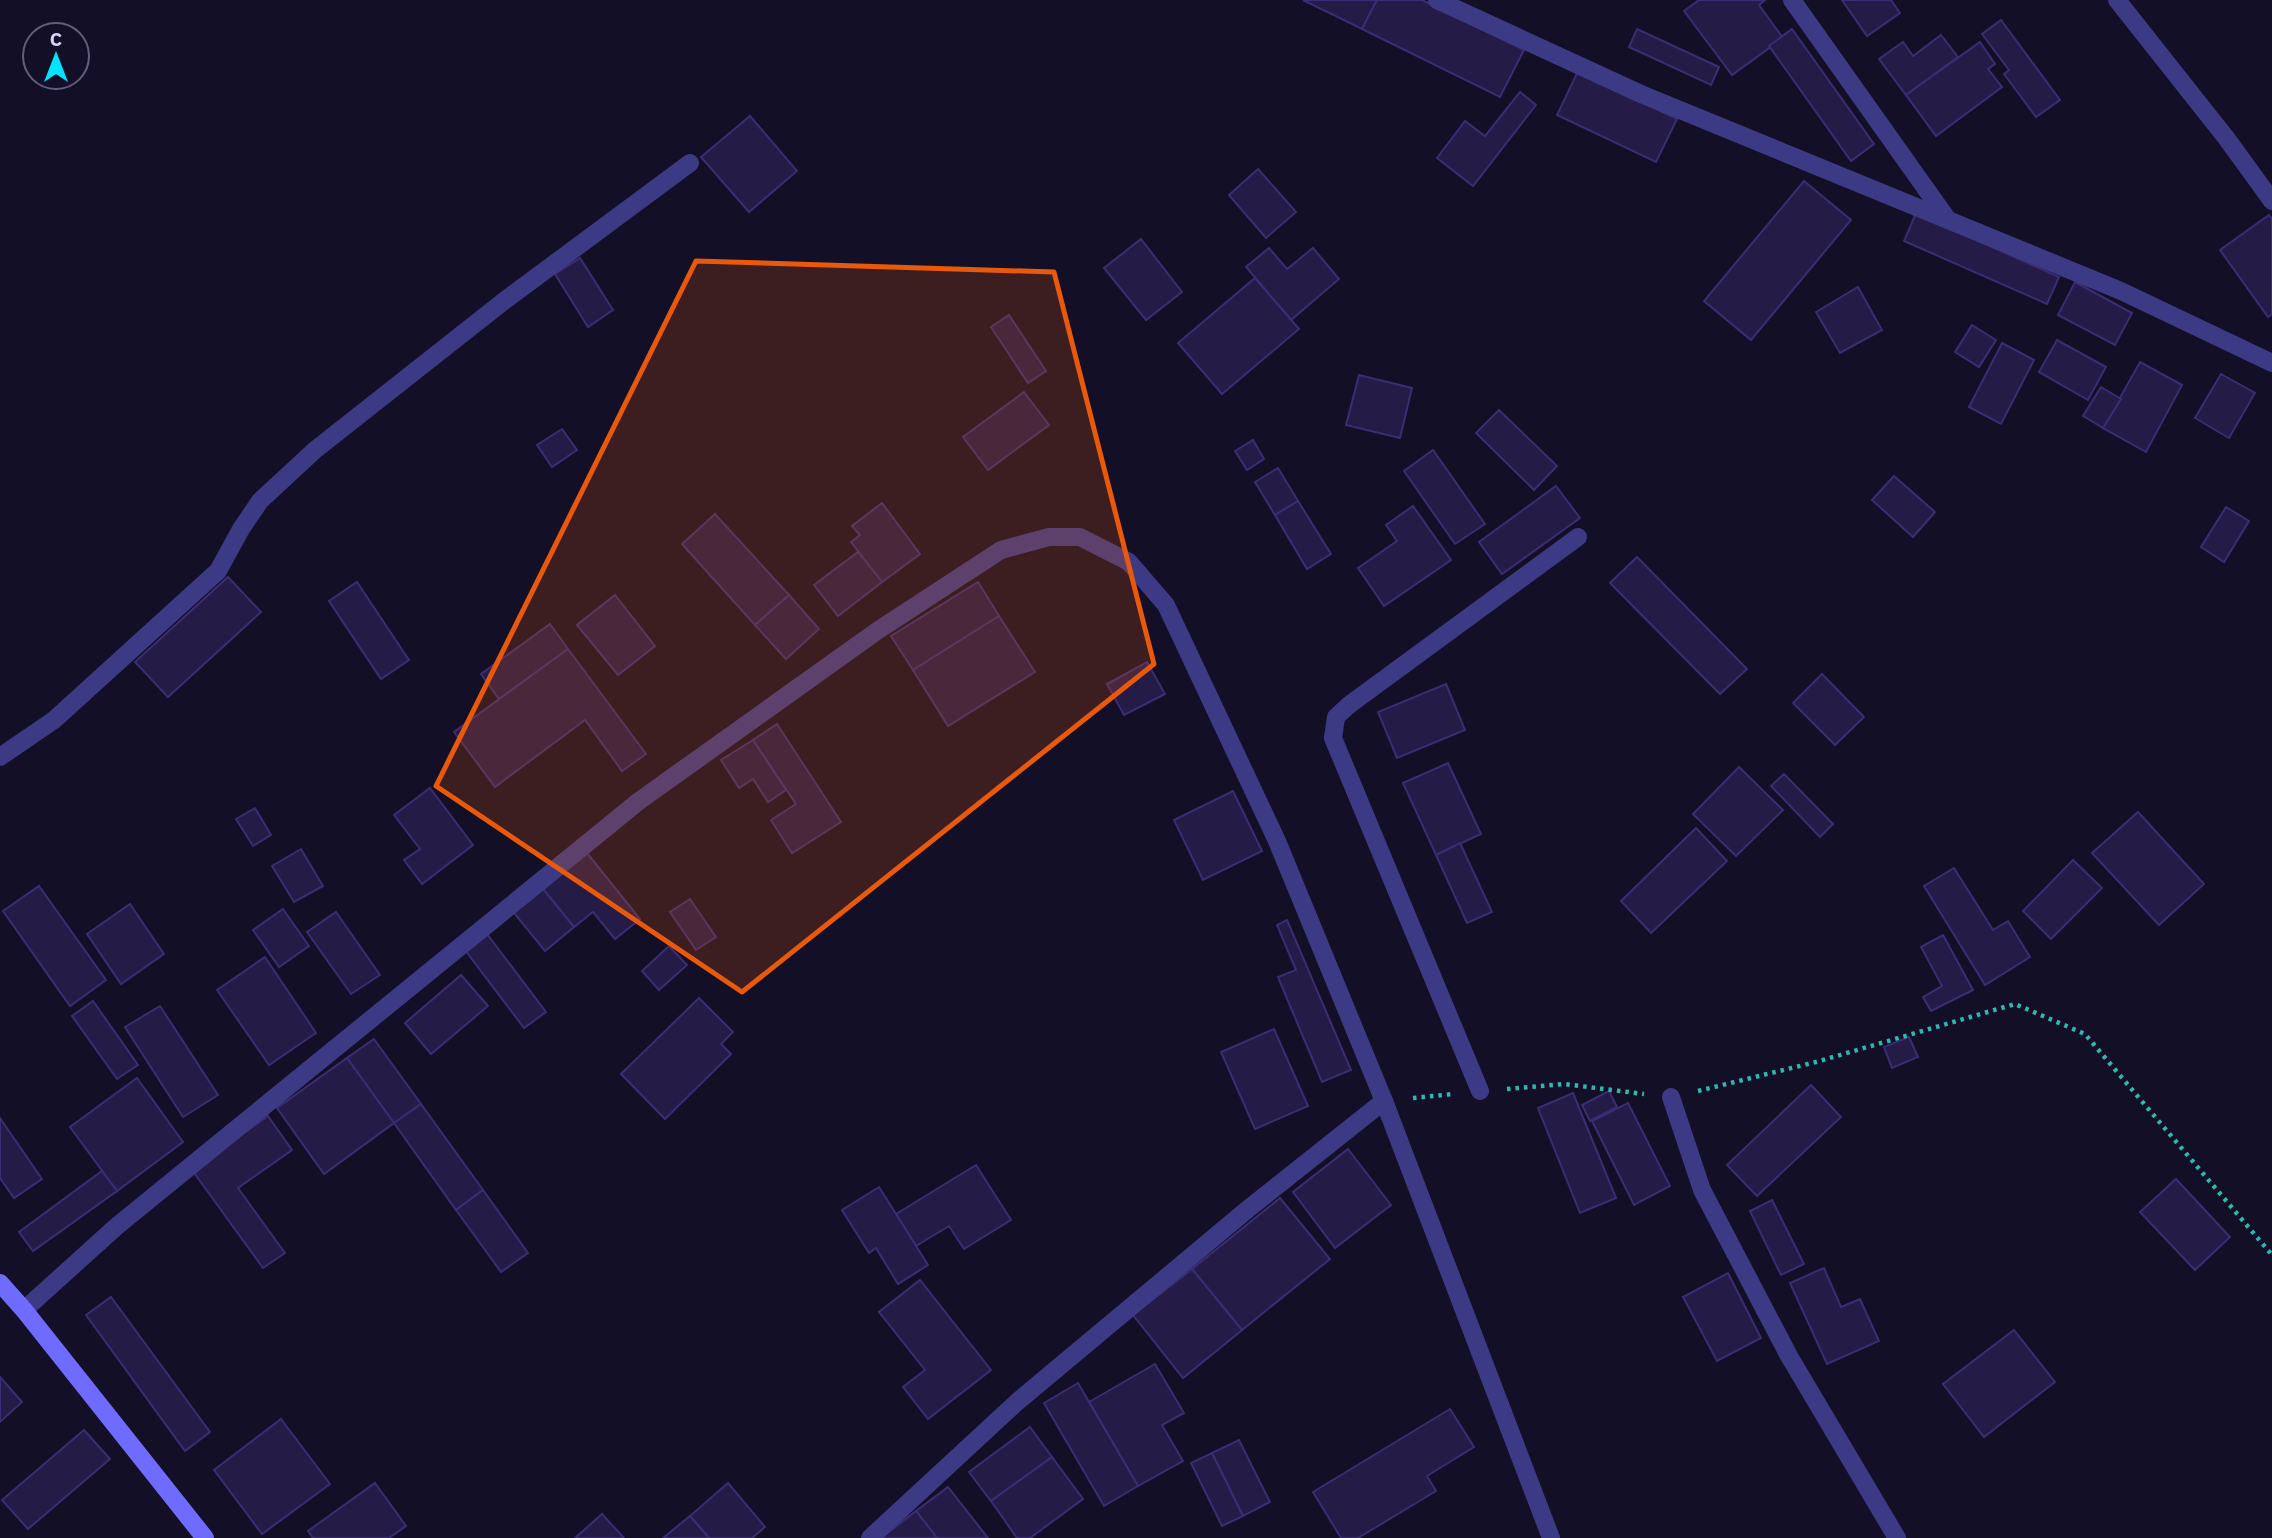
<svg xmlns="http://www.w3.org/2000/svg" width="2272" height="1538" font-family="'IBM Plex Sans',sans-serif">
<style>
.building{fill:#241b47;stroke:#3b2d73;stroke-width:2}
.lines{fill:none;stroke-linecap:round;stroke-linejoin:round}
.path{stroke:#2fb8b0;stroke-width:4.5;stroke-dasharray:3.5 5;stroke-linecap:butt}
.lane{stroke:#3d3a85;stroke-width:18}
.street{stroke:#3d3a85;stroke-width:18}
.secondary{stroke:#6f6bff;stroke-width:18}
.marked{fill:#e8590c;fill-opacity:0.2;stroke:#e8590c;stroke-width:5;stroke-linejoin:round}
</style>
<rect width="100%" height="100%" fill="#130f26"/>
<!-- building -->
<g class="building">
<path d="M1303,0H1377L1362,29Z"/>
<path d="M1377,0H1422L1524,50L1500,97L1362,29Z"/>
<path d="M1699,0H1765L1759,5L1783,38L1732,75L1684,11Z"/>
<path d="M1842,0H1891L1900,13L1867,36Z"/>
<path d="M2001,20L2060,100L2036,117L2004,74L2009,70L1982,34Z"/>
<path d="M1637,29L1719,67L1711,85L1629,47Z"/>
<path d="M1792,29L1874,144L1851,161L1769,46Z"/>
<path d="M1941,35L1958,57L1906,95L1879,59L1903,42L1913,56Z"/>
<path d="M1980,42L1995,64L1988,69L2002,87L1936,136L1906,95Z"/>
<path d="M1578,71L1677,119L1656,162L1557,115Z"/>
<path d="M1520,92L1536,105L1473,186L1437,158L1465,121L1485,136Z"/>
<path d="M750,116L797,171L749,212L701,157Z"/>
<path d="M1258,169L1296,212L1266,238L1229,195Z"/>
<path d="M1804,181L1851,220L1751,340L1704,301Z"/>
<path d="M1916,213L2059,277L2047,304L1904,241Z"/>
<path d="M2269,215L2272,219V314L2268,317L2220,250Z"/>
<path d="M1141,239L1182,292L1146,320L1104,268Z"/>
<path d="M1269,248L1287,269L1313,248L1339,279L1291,320L1246,267Z"/>
<path d="M580,258L613,310L588,327L555,274Z"/>
<path d="M1255,278L1299,329L1222,394L1178,343Z"/>
<path d="M2075,282L2132,313L2115,345L2058,315Z"/>
<path d="M1858,287L1882,330L1840,353L1816,312Z"/>
<path d="M1009,315L1046,371L1028,383L991,327Z"/>
<path d="M1972,325L1996,340L1979,367L1955,352Z"/>
<path d="M2057,340L2106,367L2088,400L2039,372Z"/>
<path d="M2002,343L2034,360L2001,424L1969,407Z"/>
<path d="M2140,362L2182,385L2146,452L2103,428Z"/>
<path d="M2221,374L2255,393L2229,438L2195,418Z"/>
<path d="M1359,375L1412,388L1400,438L1346,425Z"/>
<path d="M2101,387L2121,399L2103,428L2083,416Z"/>
<path d="M1024,392L1049,425L988,470L963,437Z"/>
<path d="M1499,410L1557,466L1534,490L1476,433Z"/>
<path d="M562,429L577,450L552,467L537,445Z"/>
<path d="M1253,440L1264,459L1247,470L1235,451Z"/>
<path d="M1433,450L1485,524L1455,544L1404,471Z"/>
<path d="M1278,468L1298,501L1275,515L1255,482Z"/>
<path d="M1894,476L1935,512L1913,537L1872,500Z"/>
<path d="M1556,486L1580,518L1502,574L1479,542Z"/>
<path d="M1298,501L1331,554L1307,569L1275,515Z"/>
<path d="M882,503L920,554L882,582L851,542L860,535L852,526Z"/>
<path d="M1413,506L1451,560L1384,606L1358,568L1397,541L1386,525Z"/>
<path d="M2226,507L2249,521L2224,562L2201,547Z"/>
<path d="M715,514L789,595L755,625L682,544Z"/>
<path d="M858,552L882,582L838,616L814,585Z"/>
<path d="M1637,557L1747,669L1720,694L1610,583Z"/>
<path d="M228,577L261,612L168,697L135,662Z"/>
<path d="M357,582L409,660L381,679L329,601Z"/>
<path d="M978,582L999,616L913,670L891,636Z"/>
<path d="M615,595L655,646L618,675L577,625Z"/>
<path d="M789,595L819,629L786,659L755,625Z"/>
<path d="M999,616L1035,672L948,726L913,670Z"/>
<path d="M550,624L568,649L499,699L481,674Z"/>
<path d="M568,649L646,754L622,771L585,720L495,787L454,732Z"/>
<path d="M1147,662L1165,694L1124,715L1107,684Z"/>
<path d="M1822,674L1864,717L1835,745L1793,703Z"/>
<path d="M1446,684L1465,730L1397,758L1378,712Z"/>
<path d="M777,724L841,822L792,853L771,820L796,804L753,740Z"/>
<path d="M753,740L786,790L768,802L753,779L739,788L721,760Z"/>
<path d="M1448,763L1481,834L1436,855L1403,783Z"/>
<path d="M1739,767L1783,810L1736,856L1693,814Z"/>
<path d="M1784,774L1833,824L1820,837L1771,786Z"/>
<path d="M430,788L473,845L422,884L404,860L420,849L394,815Z"/>
<path d="M1233,791L1262,851L1203,880L1174,820Z"/>
<path d="M255,808L271,835L253,846L236,819Z"/>
<path d="M2138,812L2204,884L2159,925L2092,853Z"/>
<path d="M1696,828L1727,861L1651,933L1621,901Z"/>
<path d="M1460,843L1492,912L1467,923L1436,855Z"/>
<path d="M301,849L323,886L294,902L272,866Z"/>
<path d="M587,853L640,919L615,939L593,912L574,927L543,889Z"/>
<path d="M2073,860L2102,888L2051,939L2023,911Z"/>
<path d="M1954,868L1993,930L2008,921L2030,957L1985,985L1924,886Z"/>
<path d="M39,886L106,980L70,1006L3,911Z"/>
<path d="M543,889L574,927L545,951L514,913Z"/>
<path d="M690,899L716,937L696,950L670,912Z"/>
<path d="M130,904L164,954L121,984L87,934Z"/>
<path d="M283,909L309,946L279,967L253,930Z"/>
<path d="M336,912L380,975L351,994L307,932Z"/>
<path d="M1287,920L1351,1070L1322,1082L1278,977L1296,970L1277,925Z"/>
<path d="M487,934L546,1012L524,1028L465,950Z"/>
<path d="M1943,935L1973,990L1931,1011L1923,997L1942,986L1921,947Z"/>
<path d="M669,946L687,965L659,990L642,971Z"/>
<path d="M265,957L316,1033L269,1065L217,990Z"/>
<path d="M461,975L488,1006L431,1054L405,1023Z"/>
<path d="M699,998L733,1032L721,1044L731,1054L665,1119L621,1074Z"/>
<path d="M93,1001L138,1065L117,1079L72,1016Z"/>
<path d="M160,1006L218,1095L183,1117L125,1027Z"/>
<path d="M1274,1029L1308,1106L1255,1129L1221,1052Z"/>
<path d="M1909,1037L1918,1057L1892,1068L1884,1047Z"/>
<path d="M374,1039L421,1104L394,1123L347,1058Z"/>
<path d="M347,1058L394,1123L324,1174L277,1108Z"/>
<path d="M137,1078L183,1142L117,1191L70,1127Z"/>
<path d="M1811,1085L1841,1117L1757,1196L1727,1165Z"/>
<path d="M1609,1091L1617,1107L1590,1121L1582,1105Z"/>
<path d="M1573,1093L1616,1198L1580,1213L1538,1108Z"/>
<path d="M1628,1103L1670,1186L1634,1205L1592,1121Z"/>
<path d="M421,1104L483,1190L456,1210L394,1123Z"/>
<path d="M268,1116L292,1150L238,1188L285,1253L263,1268L192,1170Z"/>
<path d="M0,1118L42,1179L14,1198L0,1178Z"/>
<path d="M1348,1149L1391,1205L1335,1248L1293,1192Z"/>
<path d="M976,1165L1011,1220L964,1249L949,1226L916,1246L896,1214Z"/>
<path d="M102,1171L117,1191L33,1251L19,1232Z"/>
<path d="M2176,1179L2230,1237L2195,1270L2140,1212Z"/>
<path d="M879,1187L928,1265L898,1284L876,1248L869,1253L842,1210Z"/>
<path d="M483,1190L528,1253L501,1272L456,1210Z"/>
<path d="M1280,1198L1330,1259L1242,1330L1192,1269Z"/>
<path d="M1772,1200L1804,1264L1781,1275L1750,1211Z"/>
<path d="M1824,1268L1841,1307L1860,1299L1879,1341L1827,1364L1790,1283Z"/>
<path d="M1192,1269L1242,1330L1183,1378L1133,1315Z"/>
<path d="M1728,1273L1761,1338L1717,1361L1683,1297Z"/>
<path d="M920,1280L991,1370L928,1419L903,1387L925,1370L879,1312Z"/>
<path d="M111,1297L210,1432L185,1451L86,1315Z"/>
<path d="M2014,1330L2055,1382L1984,1437L1943,1384Z"/>
<path d="M1155,1364L1184,1413L1162,1425L1183,1461L1138,1486L1089,1402Z"/>
<path d="M0,1377L22,1402L0,1422Z"/>
<path d="M1078,1383L1138,1486L1104,1506L1044,1403Z"/>
<path d="M1450,1409L1474,1447L1427,1476L1436,1491L1358,1538H1341L1313,1492Z"/>
<path d="M281,1419L330,1484L262,1534L214,1470Z"/>
<path d="M1030,1427L1052,1457L991,1501L969,1472Z"/>
<path d="M84,1430L110,1459L28,1529L2,1500Z"/>
<path d="M1239,1440L1270,1502L1243,1516L1212,1453Z"/>
<path d="M1212,1453L1243,1516L1222,1526L1191,1463Z"/>
<path d="M1052,1457L1083,1499L1030,1538H1017L991,1501Z"/>
<path d="M375,1483L406,1526L389,1538H313L308,1531Z"/>
<path d="M728,1483L765,1527L752,1538H709L690,1516Z"/>
<path d="M948,1487L988,1538H937L916,1511Z"/>
<path d="M916,1511L937,1538H881Z"/>
<path d="M602,1514L624,1538H575Z"/>
<path d="M690,1516L709,1538H663Z"/>
</g>
<g class="lines">
<!-- path -->
<g class="path">
<path d="M1507,1089L1564,1084L1644,1094"/>
<path d="M1698,1091L1816,1062L2015,1004L2085,1034L2272,1255"/>
<path d="M1413,1098L1453,1094"/>
</g>
<!-- lane -->
<g class="lane">
<path d="M1437,0L1641,94L2121,291L2272,363"/>
<path d="M24,1310L117,1226L639,801L877,631L1001,550L1049,537H1080L1129,562L1166,605L1277,841L1384,1101L1248,1209L1017,1402L870,1538"/>
</g>
<!-- street -->
<g class="street">
<path d="M1792,0L1948,220"/>
<path d="M2117,0L2227,139L2272,201"/>
<path d="M0,757L54,720L218,571L241,529L260,501L315,450L504,301L690,163"/>
<path d="M1480,1091L1333,738L1336,717L1349,705L1578,537"/>
<path d="M1671,1097L1702,1190L1789,1356L1897,1538"/>
<path d="M1384,1101L1551,1538"/>
</g>
<!-- secondary -->
<path class="secondary" d="M0,1283L24,1310L205,1538"/>
</g>
<!-- marked area -->
<path class="marked" d="M696,261L1054,272L1154,664L742,992L436,786Z"/>
<!-- north arrow -->
<g transform="translate(56 56)"><circle r="33" fill="#130f26" stroke="#625e7d" stroke-width="2"/>
<path d="M0-5L12 26L0 18L-12 26Z" fill="#00e5ff"/>
<text y="-10" font-size="19" font-weight="bold" text-anchor="middle" fill="#d9d4ff">С</text>
</g>
</svg>
